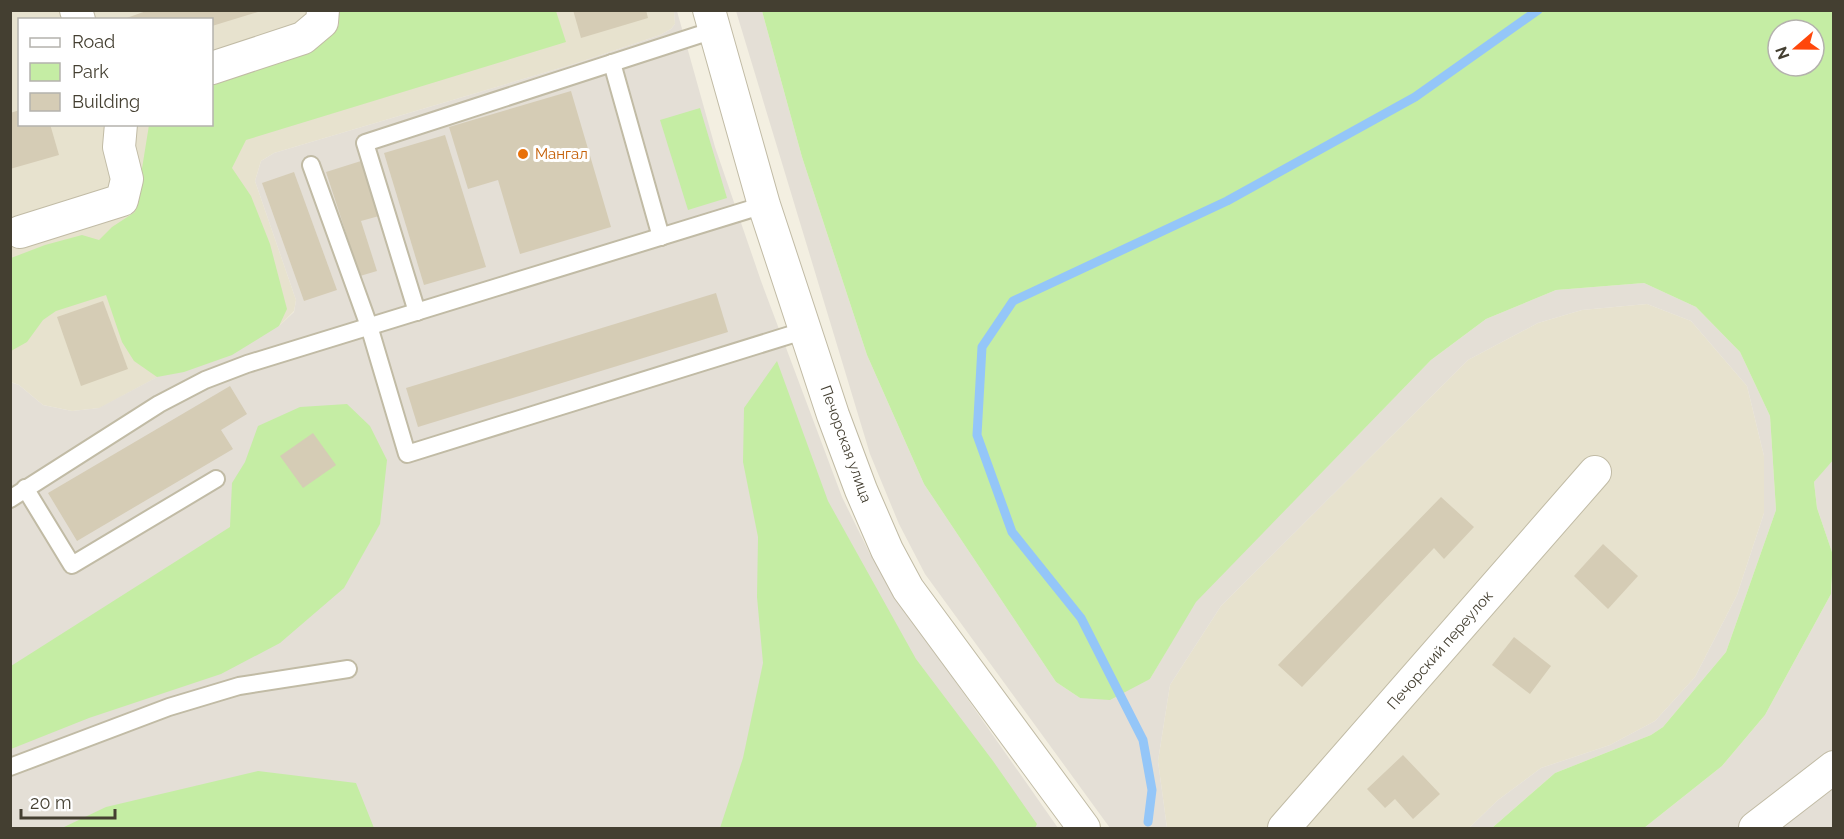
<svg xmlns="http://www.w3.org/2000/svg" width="1844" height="839" font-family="Raleway,sans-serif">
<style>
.residential{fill:#e7e2ce;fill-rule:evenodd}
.industrial{fill:#e4dfd6}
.green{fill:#c5eda4;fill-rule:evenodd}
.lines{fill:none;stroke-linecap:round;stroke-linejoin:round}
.stream{stroke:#94c6f8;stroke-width:9}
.building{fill:#d5ccb5}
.lane-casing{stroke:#c1bba5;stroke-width:20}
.street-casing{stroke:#c1bba5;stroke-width:34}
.lane{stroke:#fff;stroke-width:16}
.street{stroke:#fff;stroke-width:32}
.food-dot{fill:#e8710a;stroke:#fff;stroke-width:2}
.labels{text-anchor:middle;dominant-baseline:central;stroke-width:6;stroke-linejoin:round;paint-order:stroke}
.food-label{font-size:15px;fill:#c56008;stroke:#fff;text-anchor:start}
.street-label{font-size:15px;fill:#443f31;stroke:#fff}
</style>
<rect width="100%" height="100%" fill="#f3efe1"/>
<!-- residential -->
<g class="residential">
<path d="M674,10L675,24L671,29L660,35L577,63L274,153L261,161L255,181L296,300L294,311L279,326L189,360L100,408L72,411L43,405L19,385L11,382L10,11ZM20,20H212V124H20Z"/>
<path d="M1647,304L1691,321L1747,386L1764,456V513L1737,595L1695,677L1655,721L1610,745L1541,768L1498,800L1469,828H1167L1158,761L1170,685L1221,606L1468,360L1538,323L1582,310Z"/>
</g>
<!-- industrial -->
<g class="industrial">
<path d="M674,11H677L715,147L761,281L842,497L870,554L896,597L1058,828H11L10,382L19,385L43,405L72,411L99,408L189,360L279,326L294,312L296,300L255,181L261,161L274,153L577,63L660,35L671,29L675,24Z"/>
<path d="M736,11H762L802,157L867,355L924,484L1056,682L1080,698L1150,679L1195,602L1431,360L1486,319L1556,290L1644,283L1696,307L1740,352L1770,416L1776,510L1726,652L1663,727L1651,735L1555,773L1492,828H1469L1498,800L1541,768L1610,745L1655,721L1695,677L1737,595L1764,513V456L1747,386L1691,321L1647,304L1582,310L1538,323L1468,360L1221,606L1170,685L1158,761L1167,828H1110L925,574L899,524L870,454Z"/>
<path d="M1833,459V555L1817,508L1814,482Z"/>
<path d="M1833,577V828H1644L1722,766L1765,715L1831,594Z"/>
</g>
<!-- green -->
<g class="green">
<path d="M339,11H556L566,42L246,140L232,168L251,196L270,244L287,309L279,326L232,355L184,372L157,377L134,361L122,342L106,295L56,311L43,320L27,342L11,351V258L45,245L82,235L99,240L112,227L135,212L149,125L212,124V79L317,43L339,25Z"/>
<path d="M762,11H1833L1834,459L1814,482L1817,508L1833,555L1831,594L1765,715L1722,766L1644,828H1492L1555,773L1651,735L1663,727L1726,652L1776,510L1770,416L1740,352L1696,307L1644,283L1556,290L1486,319L1431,360L1196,602L1150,679L1110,700L1080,698L1056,682L924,484L867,355L802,157ZM1778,30H1814V66H1778Z"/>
<path d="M700,108L727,198L688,210L660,120Z"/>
<path d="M777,361L828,501L916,659L993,761L1037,824L1035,828H720L743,758L763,663L757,597L758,537L743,462L744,408Z"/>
<path d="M347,404L370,426L387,460L380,524L344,588L280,643L221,674L89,718L11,749V666L230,527L232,483L245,462L258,426L300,407Z"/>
<path d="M258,771L356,783L374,828H62L106,807Z"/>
</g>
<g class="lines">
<!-- stream -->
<path class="stream" d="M1148,822L1152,790L1143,740L1081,618L1012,532L977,435L982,347L1013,301L1227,201L1415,97L1538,10"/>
</g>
<!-- building -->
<g class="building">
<path d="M149,10H261V11L212,26V20H121Z"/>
<path d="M573,10H646L648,18L581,38Z"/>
<path d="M571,91L611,227L520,254L498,180L468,189L449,127Z"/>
<path d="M20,110V124H50L59,155L10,169V113Z"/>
<path d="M445,135L486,267L424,285L384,153Z"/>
<path d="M361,161L379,216L361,221L377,271L360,276L326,172Z"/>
<path d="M294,172L337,290L304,301L262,183Z"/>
<path d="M716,293L728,332L418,427L406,388Z"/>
<path d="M103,301L128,369L81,386L57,317Z"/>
<path d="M230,386L247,414L221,430L233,449L77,541L48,493Z"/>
<path d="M313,433L336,465L303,488L280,456Z"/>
<path d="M1441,497L1474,527L1444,559L1434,548L1302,687L1278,665Z"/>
<path d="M1603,544L1638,576L1608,609L1574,576Z"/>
<path d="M1514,637L1551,666L1530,694L1492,665Z"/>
<path d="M1403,755L1440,794L1413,819L1395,799L1385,808L1367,789Z"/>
</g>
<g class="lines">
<!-- lane casing -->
<g class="lane-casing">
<g id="lane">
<path d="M612,63L661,237"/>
<path d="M311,165L369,326L407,454L806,330"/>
<path d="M417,312L365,143L714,30"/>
<path d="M25,488L72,565L216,479"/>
<path d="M10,499L159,404L205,380L247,364L764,205"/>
<path d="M10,767L169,707L239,686L348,669"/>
</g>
</g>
<!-- street casing -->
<g class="street-casing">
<g id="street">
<path d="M76,10L79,20"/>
<path d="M709,10L764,205L833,415L861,490L887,550L908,589L1084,828"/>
<path d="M212,68L303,38L322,22L323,10"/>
<path d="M20,232L122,200L127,179L119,147L121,124"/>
<path d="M1284,828L1595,472"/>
<path d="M1755,828L1834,767"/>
</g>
</g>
<!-- lane -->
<use href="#lane" class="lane"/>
<!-- street -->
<use href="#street" class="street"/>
</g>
<!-- markers -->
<circle class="food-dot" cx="523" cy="154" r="6"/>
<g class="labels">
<!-- food labels -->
<g class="food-label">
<text x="535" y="154">Мангал</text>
</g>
<!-- street labels -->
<g class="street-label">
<text transform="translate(846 444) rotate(70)">Печорская улица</text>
<text transform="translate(1440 650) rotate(-49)">Печорский переулок</text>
</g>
</g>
<!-- border -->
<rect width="1844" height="839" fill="none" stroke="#443f31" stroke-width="24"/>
<!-- legend -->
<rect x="18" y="18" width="195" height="108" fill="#ffffff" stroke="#b4b2ad" stroke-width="1.5"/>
<rect x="30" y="38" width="30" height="9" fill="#ffffff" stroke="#b4b2ad" stroke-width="1.5"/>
<text x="72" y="48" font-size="18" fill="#443f31">Road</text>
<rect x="30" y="63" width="30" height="18" fill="#c5eda4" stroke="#b4b2ad" stroke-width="1.5"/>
<text x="72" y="78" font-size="18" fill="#443f31">Park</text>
<rect x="30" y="93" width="30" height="18" fill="#d5ccb5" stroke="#b4b2ad" stroke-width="1.5"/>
<text x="72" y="108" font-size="18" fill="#443f31">Building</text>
<!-- north arrow -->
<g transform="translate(1796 48) rotate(250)"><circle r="28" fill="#ffffff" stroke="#b4b2ad" stroke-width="1.5"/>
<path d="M0-4.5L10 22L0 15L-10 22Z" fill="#ff470b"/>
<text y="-9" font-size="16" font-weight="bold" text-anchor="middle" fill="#443f31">N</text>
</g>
<!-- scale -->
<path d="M21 809v9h94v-9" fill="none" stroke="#443f31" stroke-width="3"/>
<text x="30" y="809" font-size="18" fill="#443f31" stroke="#ffffff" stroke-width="4.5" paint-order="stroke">20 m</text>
</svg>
